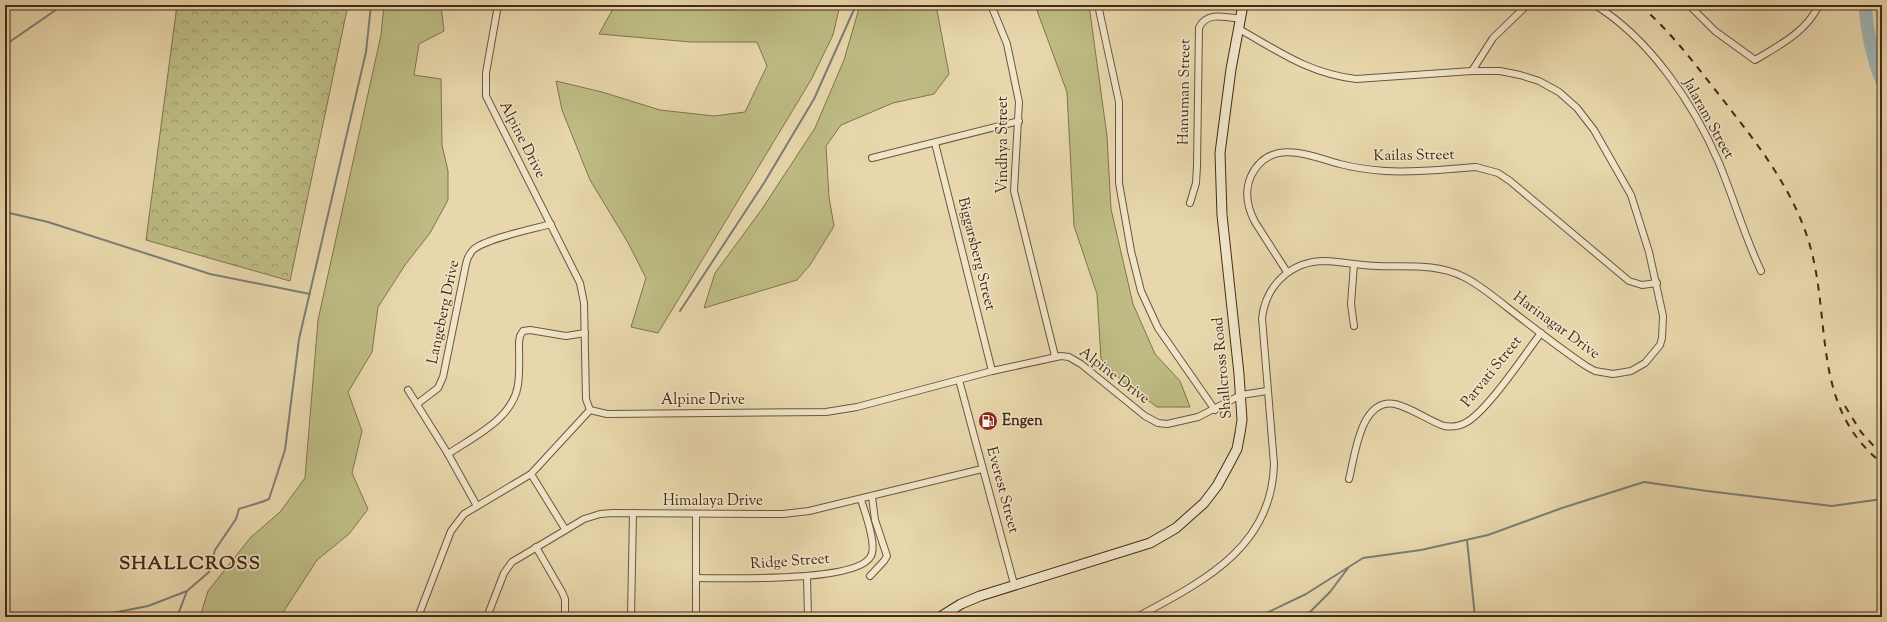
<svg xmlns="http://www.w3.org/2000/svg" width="1887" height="622" font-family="'Sorts Mill Goudy',serif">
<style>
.grass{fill:#bebc84;stroke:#82734e}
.forest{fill:url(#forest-crowns);stroke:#82734e}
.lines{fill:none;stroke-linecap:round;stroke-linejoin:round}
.stream{stroke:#7b7e77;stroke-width:2}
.river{stroke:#9eb6b6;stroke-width:13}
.street-casing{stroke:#6e553d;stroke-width:8}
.secondary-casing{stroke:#462a18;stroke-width:11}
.street{stroke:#f0e5c9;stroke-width:6}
.secondary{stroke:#f0e5c9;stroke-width:9}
.rail{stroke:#462a18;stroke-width:2;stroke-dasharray:7 7;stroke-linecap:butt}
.labels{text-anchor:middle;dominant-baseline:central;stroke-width:3;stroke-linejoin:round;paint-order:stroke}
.street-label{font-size:15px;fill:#462a18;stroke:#f0e5c9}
.poi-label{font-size:15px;font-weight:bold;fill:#462a18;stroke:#f0e5c9;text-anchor:start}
.district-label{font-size:19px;font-weight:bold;letter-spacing:1px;fill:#462a18;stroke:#f0e5c9}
</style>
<defs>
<pattern id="forest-crowns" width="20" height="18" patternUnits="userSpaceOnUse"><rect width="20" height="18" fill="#bebc84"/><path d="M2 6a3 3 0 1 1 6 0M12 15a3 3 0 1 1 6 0" fill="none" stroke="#9c996b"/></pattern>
</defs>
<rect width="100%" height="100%" fill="#e8d7ac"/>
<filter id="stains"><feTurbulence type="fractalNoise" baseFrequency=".005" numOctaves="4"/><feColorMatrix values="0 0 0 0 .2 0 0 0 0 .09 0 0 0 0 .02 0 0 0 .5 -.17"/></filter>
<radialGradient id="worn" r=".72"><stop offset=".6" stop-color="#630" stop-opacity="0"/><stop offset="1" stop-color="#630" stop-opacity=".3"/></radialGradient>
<!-- grass -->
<g class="grass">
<path d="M384,5H441L444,31L419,44L414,75L441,79L442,145L448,171V200L430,233L405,265L378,307L372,352L348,392L362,431L352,473L368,509L349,534L317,560L280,617H200L208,591L251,537L280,512L305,478L318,320L381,35Z"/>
<path d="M615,5H840L833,35L811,80L658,333L631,327L646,278L627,241L590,180L562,110L556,81L602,92L660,110L714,116L745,112L767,66L757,42H691L599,34Z"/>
<path d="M860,5H936L949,74L934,94L893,103L841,125L826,146L829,197L834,226L810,265L797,280L704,308L715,273L762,209L815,128L844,60Z"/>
<path d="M1035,5H1089L1107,136L1111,209L1133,304L1155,354L1180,381L1190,407H1157L1123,382L1101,359L1097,294L1074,226L1067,92Z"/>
</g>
<!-- forest -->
<path class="forest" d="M177,5H348L290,281L146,240Z"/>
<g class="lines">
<!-- stream -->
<g class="stream">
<path d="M5,45L63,5"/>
<path d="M5,212L48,222L210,274L310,294"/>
<path d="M680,311L764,183L814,99L856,5"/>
<path d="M1467,540L1475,617"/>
<path d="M92,617L148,606L187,591"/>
<path d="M177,617L187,591L209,572L215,550L236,519L239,509C249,505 259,504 269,499L285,450L299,339L366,52L371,5"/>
<path d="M1258,617L1306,594L1363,558L1421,550L1488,535L1562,508L1644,482L1707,491L1832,506L1882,499"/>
<path d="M1305,617L1330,592L1348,568"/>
</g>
<!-- river -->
<path class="river" d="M1865,5C1867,32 1872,57 1882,81"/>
<!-- street casing -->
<g class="street-casing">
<g id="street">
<path d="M498,5L486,73V96L580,283L584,303L586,399L590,410L607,414L826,412L857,407L992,371L1061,356L1069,357L1081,364L1145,416L1158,423L1167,424L1198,417L1241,395L1267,391"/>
<path d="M991,5L1007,44L1019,102L1014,191L1055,356"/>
<path d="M1098,5L1119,102V183L1131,251L1141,291L1158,328L1215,410"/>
<path d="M1595,5C1650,39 1694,104 1719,163C1734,199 1744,235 1761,271"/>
<path d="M1689,5L1715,31L1755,60C1780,45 1806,32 1819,5"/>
<path d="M1472,71L1493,38L1527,5"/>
<path d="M935,143L992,371"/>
<path d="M872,158L1019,121"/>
<path d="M1190,203L1196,183L1197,166L1199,28C1206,11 1226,17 1241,19"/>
<path d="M1287,272L1255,222C1247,207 1244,192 1251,176C1270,137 1310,156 1340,164C1355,168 1370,170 1385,171C1415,173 1446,169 1476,167L1498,173L1510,181L1629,281L1642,285L1657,283"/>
<path d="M1354,326L1351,304L1354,264"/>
<path d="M959,380L1014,584"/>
<path d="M408,390L448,454L477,506"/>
<path d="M417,404L438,388L443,377L466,264C467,259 469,254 473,250C484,239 533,229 551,224"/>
<path d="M448,454C473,437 513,419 518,385C520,371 519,356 519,342L520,336L523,331L530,330L566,336L585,333"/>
<path d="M531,474L565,529"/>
<path d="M1349,479C1355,456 1360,398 1395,404C1412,408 1427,420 1444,426C1451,427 1458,427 1465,423C1486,413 1525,354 1541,333"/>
<path d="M696,514V617"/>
<path d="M536,547L562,592L565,599V617"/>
<path d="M870,576L884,561L887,556L875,520L872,497"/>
<path d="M807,577L808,617"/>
<path d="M696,578C726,578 858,583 871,556C877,545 865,512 861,500"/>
<path d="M418,617L451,531L464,514L531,474L590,410"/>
<path d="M487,617L504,573L512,562L584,519L600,514L613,513L783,514L809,511L982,469"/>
<path d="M631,617L633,513"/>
<path d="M1137,617C1202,582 1272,548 1274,464L1262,318C1266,285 1291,261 1325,261C1342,262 1359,265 1377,266C1406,267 1437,263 1464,277C1480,285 1494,297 1508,308C1534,328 1559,348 1586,366L1595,371L1613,374L1631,371L1645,363L1660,345L1662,338L1663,316L1649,252L1631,195L1594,130L1577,108L1559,92L1539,81L1520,75L1500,71H1472L1356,79C1308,73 1280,52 1239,29"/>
</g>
</g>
<!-- secondary casing -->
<g class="secondary-casing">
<path id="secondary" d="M940,617L961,604L980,596L1150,543L1176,528L1204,503L1217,486L1228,466L1237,449L1240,433L1242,420L1239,374L1222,215L1220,153L1231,69L1243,5"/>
</g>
<!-- street -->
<use href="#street" class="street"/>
<!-- secondary -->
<use href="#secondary" class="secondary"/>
<!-- rail -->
<g class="rail">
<path d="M1640,5C1671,32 1695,64 1720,96C1755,141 1790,184 1808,239C1833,317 1809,406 1882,463"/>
<path d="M1845,406L1861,432L1882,455"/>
</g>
</g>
<!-- icons -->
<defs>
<g id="fuel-disc" transform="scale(1)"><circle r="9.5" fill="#8f2418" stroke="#f0e5c9"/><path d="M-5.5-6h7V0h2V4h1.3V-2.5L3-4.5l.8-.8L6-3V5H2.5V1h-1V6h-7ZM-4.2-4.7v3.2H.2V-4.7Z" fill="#fff"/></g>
</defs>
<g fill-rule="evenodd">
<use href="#fuel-disc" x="988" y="421"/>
</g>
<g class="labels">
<!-- street labels -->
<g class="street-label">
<text transform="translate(1185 92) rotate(-89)">Hanuman Street</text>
<text transform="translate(1708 119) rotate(61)">Jalaram Street</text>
<text transform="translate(522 140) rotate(63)">Alpine Drive</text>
<text transform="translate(1003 145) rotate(-90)">Vindhya Street</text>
<text transform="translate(1414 156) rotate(-1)">Kailas Street</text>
<text transform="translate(976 254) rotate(76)">Biggarsberg Street</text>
<text transform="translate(444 312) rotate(-78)">Langeberg Drive</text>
<text transform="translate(1556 326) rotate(36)">Harinagar Drive</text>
<text transform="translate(1223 368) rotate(-95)">Shallcross Road</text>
<text transform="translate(1492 372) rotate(-51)">Parvati Street</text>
<text transform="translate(1114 376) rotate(37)">Alpine Drive</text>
<text x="703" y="400">Alpine Drive</text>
<text transform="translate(1002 490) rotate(75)">Everest Street</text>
<text x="713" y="501">Himalaya Drive</text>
<text transform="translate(790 562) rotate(-4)">Ridge Street</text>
</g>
<!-- poi labels -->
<g class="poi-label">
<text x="1002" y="421">Engen</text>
</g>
<!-- district labels -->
<g class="district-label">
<text x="190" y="564">SHALLCROSS</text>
</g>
</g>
<!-- margin -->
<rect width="1887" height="622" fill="none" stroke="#e8d7ac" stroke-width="20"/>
<rect x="6" y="6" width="1875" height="610" fill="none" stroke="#462a18" stroke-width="2"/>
<rect x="10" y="10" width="1867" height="602" fill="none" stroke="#462a18"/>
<rect width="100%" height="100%" filter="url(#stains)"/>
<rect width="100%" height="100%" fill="url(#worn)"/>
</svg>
